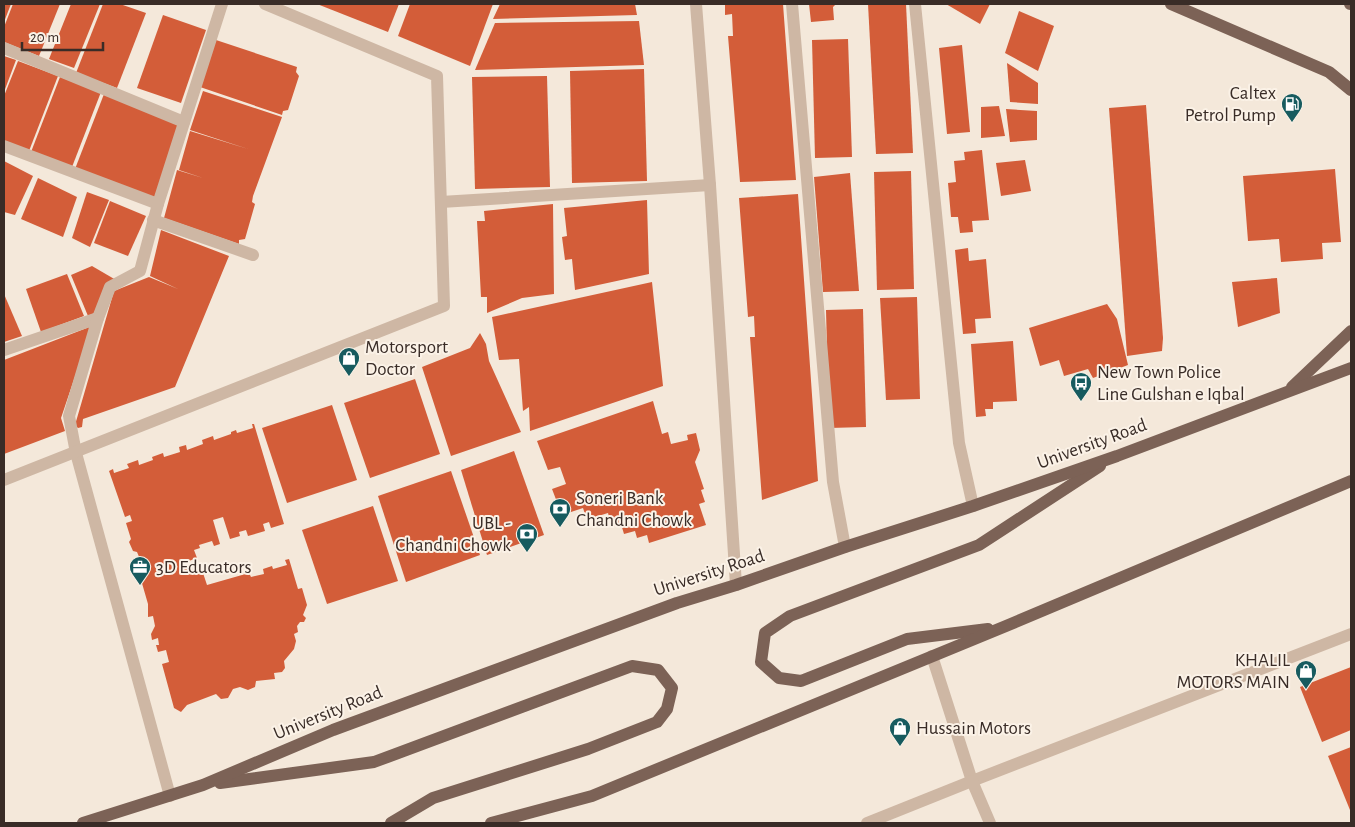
<svg xmlns="http://www.w3.org/2000/svg" width="1355" height="827" font-family="'Alegreya Sans',sans-serif">
<style>
.building{fill:#d35d39}
.lines{fill:none;stroke-linecap:round;stroke-linejoin:round}
.lane{stroke:#ceb7a4;stroke-width:12}
.street{stroke:#ceb7a4;stroke-width:12}
.primary{stroke:#7c6256;stroke-width:12}
.labels{text-anchor:middle;dominant-baseline:central;stroke-width:4;stroke-linejoin:round;paint-order:stroke}
.poi-label{font-size:19px;fill:#392c27;stroke:#fbf2e7;text-anchor:start}
.street-label{font-size:19px;fill:#392c27;stroke:#fbf2e7}
</style>
<rect width="100%" height="100%" fill="#f4e8da"/>
<!-- building -->
<g class="building">
<path d="M4,4H11L4,22Z"/>
<path d="M13,4H60L39,56L4,42V27Z"/>
<path d="M71,4H100L74,68L49,59Z"/>
<path d="M103,4H120L146,13L117,88L76,73Z"/>
<path d="M317,4H399L388,32Z"/>
<path d="M410,4H493L470,66L398,36Z"/>
<path d="M500,4H635L637,15L493,19Z"/>
<path d="M725,4H783L796,180L740,182L728,36H733L732,14L725,15Z"/>
<path d="M809,4H836L833,7L834,20L811,22Z"/>
<path d="M868,4H906L913,153L876,154Z"/>
<path d="M946,4H990L980,24Z"/>
<path d="M1019,11L1054,26L1038,71L1005,53Z"/>
<path d="M163,15L206,30L181,103L137,88Z"/>
<path d="M639,21L644,65L475,70L495,23Z"/>
<path d="M848,39L852,157L815,158L812,40Z"/>
<path d="M216,40L297,67L296,72L299,76L288,110L283,111L282,115L200,87Z"/>
<path d="M962,45L970,132L947,134L939,48Z"/>
<path d="M4,56L16,60L4,92Z"/>
<path d="M18,61L58,76L29,151L4,142V96Z"/>
<path d="M1007,63L1038,83V104L1010,102Z"/>
<path d="M644,69L647,181L572,183L570,71Z"/>
<path d="M547,76L550,187L475,189L472,77Z"/>
<path d="M60,77L101,92L72,167L31,152Z"/>
<path d="M203,91L282,117L253,196L252,202L255,204L245,239L239,240V244L164,218L177,170L203,178L179,170L190,131L248,149L190,130Z"/>
<path d="M104,94L180,123L156,200L75,169Z"/>
<path d="M1146,105L1163,338L1162,351L1127,356L1109,108Z"/>
<path d="M999,106L1005,136L981,138V107Z"/>
<path d="M1006,109L1037,111V140L1010,142Z"/>
<path d="M982,150L989,220L972,221L973,232L960,233L958,217H951L948,183L956,182L954,161L965,160L964,152Z"/>
<path d="M1025,160L1031,191L1001,196L996,163Z"/>
<path d="M4,161L33,176L15,215L4,212Z"/>
<path d="M1335,169L1341,242L1322,243L1323,259L1281,262L1279,239L1248,241L1243,176Z"/>
<path d="M911,171L914,289L877,290L874,172Z"/>
<path d="M850,173L859,291L823,292L814,177Z"/>
<path d="M38,178L77,197L63,237L21,219Z"/>
<path d="M87,192L109,200L90,247L72,238Z"/>
<path d="M798,194L818,481L762,500L750,337H755L754,316L748,317L739,198Z"/>
<path d="M647,200L649,274L575,290L572,259L565,260L562,237L567,236L564,208Z"/>
<path d="M110,201L146,216L128,256L94,243Z"/>
<path d="M553,204L554,294L522,298L487,313V297H481L477,221H485L484,211Z"/>
<path d="M161,230L229,256L175,387L83,419L82,427L78,428L75,425L114,291L149,277L178,289L150,276Z"/>
<path d="M968,248L969,261L986,259L991,318L975,319L976,333L963,334L955,250Z"/>
<path d="M92,266L116,280L99,311L88,316L71,275Z"/>
<path d="M67,274L84,316L41,332L26,289Z"/>
<path d="M1277,278L1280,313L1238,327L1232,282Z"/>
<path d="M652,282L663,386L530,431L529,407L523,411L519,359L499,360L492,317Z"/>
<path d="M4,294L22,336L4,342Z"/>
<path d="M917,297L920,399L886,400L880,298Z"/>
<path d="M1107,304L1117,319L1128,365L1093,378L1088,369L1064,376L1059,360L1040,366L1029,328Z"/>
<path d="M863,309L866,427L829,428L826,310Z"/>
<path d="M92,326L61,418L65,431L4,454V360Z"/>
<path d="M480,333L486,344L489,361L521,432L451,456L422,367L470,348Z"/>
<path d="M1013,341L1017,401L993,402V409H985L986,416L976,417L971,344Z"/>
<path d="M415,379L440,454L370,478L344,403Z"/>
<path d="M653,401L662,434L668,432L671,444L688,440L687,435L696,433L700,450L695,462L704,489L701,490L705,502L699,504L706,525L649,543L647,535L637,538L635,531L624,534L621,524L612,527L608,513L595,517L585,514L583,508L562,515L552,489L566,484L560,467L548,470L537,441Z"/>
<path d="M332,405L357,480L287,503L262,428Z"/>
<path d="M252,424H254L284,524L271,528L269,522L263,524L265,531L248,536L246,530L239,532L240,536L230,539L223,517L213,520L220,544L214,546L212,541L199,545L200,548L194,550L197,558L186,562L189,571L201,567L207,585L249,573L251,577L264,574L263,569L272,566L273,569L287,565L285,560L289,559L298,589L302,588L307,605L303,615L306,618L304,622H300L297,626L298,632L294,634L296,641L294,649L284,661L285,668L282,672L274,673L275,679L256,681L255,687L248,690L240,687L233,689L228,698L221,699L216,694L187,705L181,712L174,708L162,664L169,662L166,650L158,652L156,645H159L158,638L152,640L151,634L155,626L153,616L148,617V604L137,566L140,559L137,552L133,551L129,542L131,539L126,523L132,521L130,515L125,517L109,471L113,469L114,473L129,468L127,464L138,460L139,465L153,460L152,457L163,453L164,457L180,452L179,447L186,445L187,450L203,444L202,440L213,436L214,440L231,434V432L236,430L237,433L253,428Z"/>
<path d="M514,451L544,535L487,555L461,470Z"/>
<path d="M451,471L480,555L406,582L378,496Z"/>
<path d="M373,506L398,581L327,604L302,530Z"/>
<path d="M1351,667V730L1322,742L1300,687Z"/>
<path d="M1351,747V809L1350,810L1328,756Z"/>
</g>
<g class="lines">
<!-- lane -->
<g class="lane">
<path d="M792,4L833,482L845,547"/>
<path d="M915,4L959,443L973,506"/>
<path d="M4,48L184,122"/>
<path d="M4,146L158,204"/>
<path d="M153,220L253,255"/>
<path d="M4,350L98,318"/>
<path d="M76,453L69,416L98,318L110,287L140,271L158,204L222,4"/>
<path d="M932,656L972,781L1351,634"/>
<path d="M867,823L972,781L990,823"/>
</g>
<!-- street -->
<g class="street">
<path d="M696,4L710,185L736,585"/>
<path d="M441,202L710,185"/>
<path d="M76,453L170,796"/>
<path d="M4,480L444,306L437,76L265,4"/>
</g>
<!-- primary -->
<g class="primary">
<path d="M1171,4L1329,72L1351,90"/>
<path d="M1350,4H1351"/>
<path d="M1292,387L1351,331"/>
<path d="M988,629L907,639L801,681L779,678L761,662L765,633L790,616L979,545L1100,466"/>
<path d="M220,783L374,762L632,666L658,670L672,688L667,709L657,722L588,749L433,798L391,823"/>
<path d="M83,823L203,785L333,730L677,603L736,585L845,547L973,506L1117,456L1351,368"/>
<path d="M491,823L592,796L1006,626L1351,481"/>
</g>
</g>
<!-- icons -->
<defs>
<g id="fuel-pin" transform="scale(1.125)"><path d="M0 17L-7.5 6A9.5 9.5 0 1 1 7.5 6Z" fill="#175b5f" stroke="#fbf2e7"/><path d="M-5.5-6h7V0h2V4h1.3V-2.5L3-4.5l.8-.8L6-3V5H2.5V1h-1V6h-7ZM-4.2-4.7v3.2H.2V-4.7Z" fill="#fff"/></g>
<g id="shop-pin" transform="scale(1.125)"><path d="M0 17L-7.5 6A9.5 9.5 0 1 1 7.5 6Z" fill="#175b5f" stroke="#fbf2e7"/><path d="M-5-2.5h2.3a2.7 3.5 0 0 1 5.4 0H5L5.5 6h-11ZM-1.5-2.5h3a1.5 2.3 0 0 0-3 0Z" fill="#fff"/></g>
<g id="bus-pin" transform="scale(1.125)"><path d="M0 17L-7.5 6A9.5 9.5 0 1 1 7.5 6Z" fill="#175b5f" stroke="#fbf2e7"/><path d="M-5-6H5V4H4V6H2V4H-2V6H-4V4H-5ZM-3.5-4V0h7V-4ZM-3.5 1.2v1.5H-2V1.2ZM2 1.2v1.5H3.5V1.2Z" fill="#fff"/></g>
<g id="bank-pin" transform="scale(1.125)"><path d="M0 17L-7.5 6A9.5 9.5 0 1 1 7.5 6Z" fill="#175b5f" stroke="#fbf2e7"/><path d="M-6-4H6V4H-6ZM0-2.3a2.3 2.3 0 1 0 0 4.6a2.3 2.3 0 1 0 0-4.6Z" fill="#fff"/></g>
<g id="office-pin" transform="scale(1.125)"><path d="M0 17L-7.5 6A9.5 9.5 0 1 1 7.5 6Z" fill="#175b5f" stroke="#fbf2e7"/><path d="M-6-3h4V-5.5h4V-3h4V5H-6ZM-1-4.5V-3h2v-1.5ZM-6 0V1H6V0Z" fill="#fff"/></g>
</defs>
<g fill-rule="evenodd">
<use href="#fuel-pin" x="1292" y="104"/>
<use href="#shop-pin" x="349" y="358"/>
<use href="#bus-pin" x="1081" y="383"/>
<use href="#bank-pin" x="560" y="509"/>
<use href="#bank-pin" x="527" y="534"/>
<use href="#office-pin" x="140" y="567"/>
<use href="#shop-pin" x="1306" y="671"/>
<use href="#shop-pin" x="900" y="728"/>
</g>
<g class="labels">
<!-- poi labels -->
<g class="poi-label">
<text x="1276" y="93" text-anchor="end">Caltex<tspan x="1276" dy="22">Petrol Pump</tspan></text>
<text x="365" y="347">Motorsport<tspan x="365" dy="22">Doctor</tspan></text>
<text x="1097" y="372">New Town Police<tspan x="1097" dy="22">Line Gulshan e Iqbal</tspan></text>
<text x="576" y="498">Soneri Bank<tspan x="576" dy="22">Chandni Chowk</tspan></text>
<text x="511" y="523" text-anchor="end">UBL -<tspan x="511" dy="22">Chandni Chowk</tspan></text>
<text x="156" y="567">3D Educators</text>
<text x="1290" y="660" text-anchor="end">KHALIL<tspan x="1290" dy="22">MOTORS MAIN</tspan></text>
<text x="916" y="728">Hussain Motors</text>
</g>
<!-- street labels -->
<g class="street-label">
<text transform="translate(1092 444) rotate(-20)">University Road</text>
<text transform="translate(709 573) rotate(-18)">University Road</text>
<text transform="translate(328 713) rotate(-22)">University Road</text>
</g>
</g>
<!-- border -->
<rect width="1355" height="827" fill="none" stroke="#392c27" stroke-width="10"/>
<!-- scale -->
<path d="M22 42v8h81v-8" fill="none" stroke="#392c27" stroke-width="2.5"/>
<text x="30" y="42" font-size="15" fill="#392c27" stroke="#fbf2e7" stroke-width="4" paint-order="stroke">20 m</text>
</svg>
